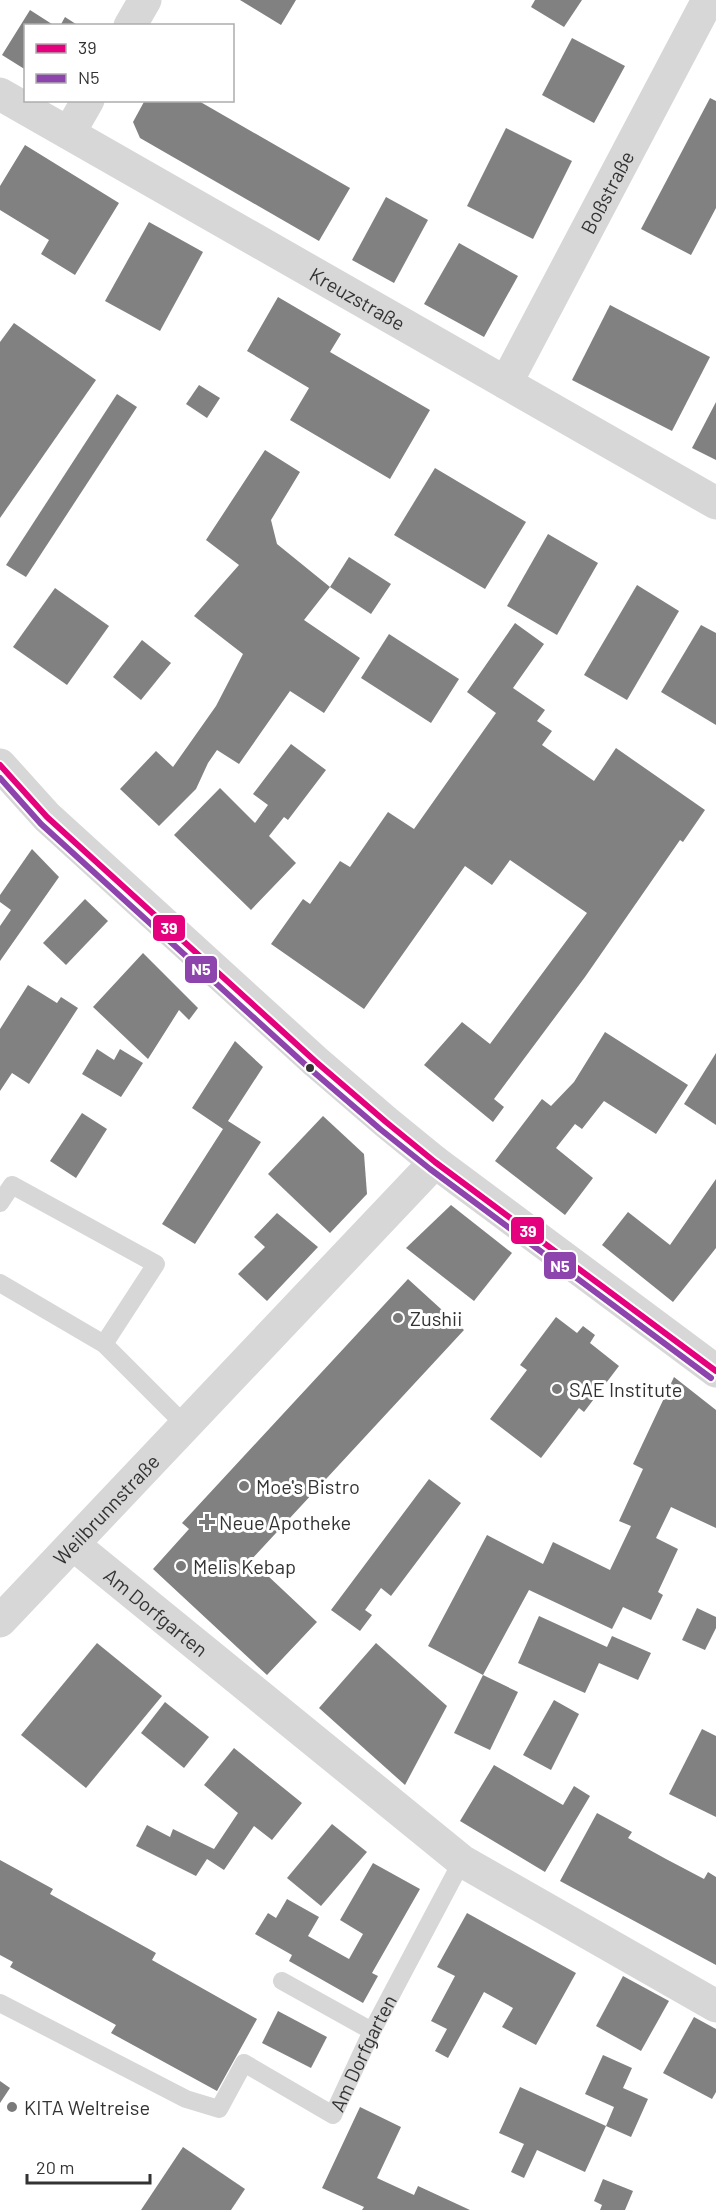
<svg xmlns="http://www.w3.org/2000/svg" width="716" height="2210" font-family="Barlow,sans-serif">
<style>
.building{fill:#818181}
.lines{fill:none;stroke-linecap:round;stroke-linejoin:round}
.service{stroke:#d7d7d7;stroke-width:18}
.minor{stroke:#d7d7d7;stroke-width:33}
.tertiary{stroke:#d7d7d7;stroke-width:33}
.bus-1-casing{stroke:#fff;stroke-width:10}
.bus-2-casing{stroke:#fff;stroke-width:10}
.bus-1{stroke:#e5007d;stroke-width:6}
.bus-2{stroke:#8e44ad;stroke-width:6}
.bus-dot{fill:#333;stroke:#fff;stroke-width:2}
.poi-dot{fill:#7a7a7a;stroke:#fff;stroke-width:2}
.labels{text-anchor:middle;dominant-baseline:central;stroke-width:6;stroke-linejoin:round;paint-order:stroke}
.street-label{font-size:20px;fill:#333;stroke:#fff}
.poi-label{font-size:20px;fill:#333;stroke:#fff;text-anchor:start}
.line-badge{stroke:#fff;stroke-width:2}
.badge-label{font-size:16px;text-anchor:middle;font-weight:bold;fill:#fff}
</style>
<rect width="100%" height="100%" fill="#fff"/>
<!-- building -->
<g class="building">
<path d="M240,0H296L281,25Z"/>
<path d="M535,0H582L564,27L531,7Z"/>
<path d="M30,10L55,26H26V70L2,55Z"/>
<path d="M65,17L79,26H60Z"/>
<path d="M572,38L625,66L594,123L542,95Z"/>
<path d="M710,98L716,101V208L691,255L641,229Z"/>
<path d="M145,100H197L350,188L319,241L140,138L133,122Z"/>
<path d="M506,128L572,161L533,239L467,206Z"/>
<path d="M25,145L119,203L75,275L41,254L49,240L0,210V186Z"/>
<path d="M386,197L428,220L394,283L352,260Z"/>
<path d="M149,222L203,252L160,331L105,301Z"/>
<path d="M459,243L518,276L484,337L424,304Z"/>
<path d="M278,297L341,334L330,352L430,410L390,479L290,420L309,388L247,351Z"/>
<path d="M610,305L710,357L672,431L572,380Z"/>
<path d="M14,323L96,380L0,518V342Z"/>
<path d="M199,385L220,398L207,418L186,404Z"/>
<path d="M117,394L137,407L26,577L6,565Z"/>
<path d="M716,402V460L692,448Z"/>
<path d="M265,450L300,472L271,520L277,544L330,587L304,620L360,658L324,713L290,691L239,764L217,750L208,763L196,789L159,826L120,789L156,751L173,767L216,706L243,654L194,616L239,565L206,540Z"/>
<path d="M435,468L526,522L485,589L394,535Z"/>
<path d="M548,534L598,563L557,635L507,606Z"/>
<path d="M349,557L391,584L371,614L330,587Z"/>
<path d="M637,585L679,611L627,700L584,675Z"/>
<path d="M55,588L109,626L67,685L13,647Z"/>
<path d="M515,623L544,644L513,688L545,710L537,721L552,731L542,745L594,781L616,748L705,810L683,842L680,840L585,977L494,1099L504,1107L493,1122L424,1065L462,1022L490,1044L587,913L510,860L492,885L465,866L364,1009L271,944L303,899L310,904L340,861L350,867L388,812L414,829L496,713L467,692Z"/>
<path d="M701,625L716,633V725L661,692Z"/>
<path d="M389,634L459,679L431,723L361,678Z"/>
<path d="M142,640L171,663L141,700L113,677Z"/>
<path d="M291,744L326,770L288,820L284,817L269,836L296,863L251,910L174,835L220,788L255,823L268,805L253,794Z"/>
<path d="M32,849L59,877L0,961V926L11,910L0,902V895Z"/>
<path d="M85,899L108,921L66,965L43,943Z"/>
<path d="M143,953L198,1008L189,1020L179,1010L148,1059L93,1007Z"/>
<path d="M28,985L57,1003L61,997L78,1008L29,1084L12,1073L0,1091V1029Z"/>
<path d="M605,1032L688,1085L656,1134L604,1101L582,1129L575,1124L556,1148L593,1178L565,1215L495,1161L542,1099L551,1106L574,1082Z"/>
<path d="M235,1041L263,1067L228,1121L261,1142L195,1244L162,1224L223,1129L192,1108Z"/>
<path d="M97,1049L114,1060L120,1049L143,1063L121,1097L82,1074Z"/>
<path d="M716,1053V1125L684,1104Z"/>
<path d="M82,1113L107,1129L76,1178L50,1161Z"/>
<path d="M323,1116L364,1154L367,1194L330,1233L268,1174Z"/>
<path d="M716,1179V1248L673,1302L602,1245L628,1212L670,1245Z"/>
<path d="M451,1205L512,1253L474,1301L406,1248Z"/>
<path d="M277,1213L318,1247L267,1301L238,1274L265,1247L254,1237Z"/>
<path d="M408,1279L464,1330L251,1560L317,1622L267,1675L153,1569L189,1529L182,1523Z"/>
<path d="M556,1317L577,1333L583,1326L595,1335L590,1343L619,1366L584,1412L579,1408L541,1458L490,1419L527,1370L520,1365Z"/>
<path d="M674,1377L716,1410V1528L671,1507L656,1538L678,1549L658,1592L663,1595L651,1620L623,1607L612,1629L529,1590L483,1675L428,1646L487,1535L543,1564L553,1542L610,1570L631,1526L619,1521L643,1469L633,1464Z"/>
<path d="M429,1479L461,1503L391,1596L381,1588L365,1610L372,1615L360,1631L331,1610Z"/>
<path d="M697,1608L716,1617V1628L705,1650L682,1640Z"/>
<path d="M539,1616L607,1647L612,1636L651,1653L638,1680L599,1663L585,1693L518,1663Z"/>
<path d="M97,1643L162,1696L86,1788L21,1735Z"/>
<path d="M376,1643L447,1706L405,1785L319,1708Z"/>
<path d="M483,1675L518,1692L490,1750L454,1733Z"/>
<path d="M554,1700L579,1714L551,1770L523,1755Z"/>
<path d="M165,1702L209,1737L184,1768L141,1733Z"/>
<path d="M702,1729L716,1736V1817L669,1794Z"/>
<path d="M234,1748L302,1803L272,1840L254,1826L224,1870L207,1859L196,1876L136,1846L147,1825L170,1837L173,1829L214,1849L238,1813L204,1785Z"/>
<path d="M494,1765L563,1805L574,1786L590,1796L545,1872L460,1821Z"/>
<path d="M597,1813L632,1832L628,1838L666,1859L704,1879L708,1872L716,1877V1965L560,1881Z"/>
<path d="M332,1824L367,1852L321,1906L287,1878Z"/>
<path d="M0,1860L53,1889L50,1894L156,1953L152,1960L257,2019L217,2091L111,2033L116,2025L10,1967L13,1962L0,1955Z"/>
<path d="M373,1863L420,1889L372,1973L378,1976L363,2003L289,1961L292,1955L255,1934L268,1913L276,1918L287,1899L319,1917L308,1936L349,1959L363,1934L340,1920Z"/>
<path d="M467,1913L576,1973L536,2045L502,2027L513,2008L484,1992L448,2058L435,2051L447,2029L431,2021L455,1976L437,1967Z"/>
<path d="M623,1976L669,2001L641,2051L596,2026Z"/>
<path d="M278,2011L327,2037L311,2068L262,2043Z"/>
<path d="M694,2017L716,2029V2092L712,2099L663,2073Z"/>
<path d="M603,2055L632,2068L623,2088L648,2099L631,2137L606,2126L614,2107L585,2094Z"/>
<path d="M0,2081L10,2088L0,2103Z"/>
<path d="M520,2087L606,2126L585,2172L537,2150L524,2178L511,2172L524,2144L499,2133Z"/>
<path d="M360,2107L401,2127L377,2178L414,2195L418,2186L470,2210H362L364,2207L322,2188Z"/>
<path d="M183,2147L245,2189L231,2210H141Z"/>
<path d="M603,2179L633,2191L625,2210H600L602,2205L594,2201Z"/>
</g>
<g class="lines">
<!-- service -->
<g class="service">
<path d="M0,1203L12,1185L156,1264L104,1344"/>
<path d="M0,1283L104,1344L186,1426"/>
<path d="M282,1981L372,2031"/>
<path id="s1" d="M0,2003L186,2099L219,2109L244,2063L333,2115L372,2031L462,1861"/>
</g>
<!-- minor -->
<g class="minor">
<path d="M130,26L145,0"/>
<path id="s2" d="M0,94L716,503"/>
<path d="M69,133L88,100"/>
<path id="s3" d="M506,383L708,0"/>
<path id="s4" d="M74,1545L462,1861L716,2006"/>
<path id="s5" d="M0,1621L435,1162"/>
</g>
<!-- tertiary -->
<path class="tertiary" d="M0,765L47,817L315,1061L386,1122L435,1162L716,1371"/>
<!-- bus-1 casing -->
<g class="bus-1-casing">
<path id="bus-1" d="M0,765L47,817L315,1061L386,1122L435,1162L716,1371"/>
</g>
<!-- bus-2 casing -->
<g class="bus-2-casing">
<path id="bus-2" d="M0,778L41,824L309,1068L380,1129L430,1169L711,1378"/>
</g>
<!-- bus-1 -->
<use href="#bus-1" class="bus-1"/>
<!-- bus-2 -->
<use href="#bus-2" class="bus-2"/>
</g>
<!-- markers -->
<circle class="bus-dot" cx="310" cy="1068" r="5"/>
<g class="poi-dot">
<circle cx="398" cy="1318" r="6"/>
<circle cx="557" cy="1389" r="6"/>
<circle cx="244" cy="1486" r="6"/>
<path d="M204 1513h6v6h6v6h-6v6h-6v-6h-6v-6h6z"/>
<circle cx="181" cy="1566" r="6"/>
<circle cx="12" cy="2107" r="6"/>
</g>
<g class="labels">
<!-- street labels -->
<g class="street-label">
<text stroke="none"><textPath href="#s3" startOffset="216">Boßstraße</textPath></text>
<text stroke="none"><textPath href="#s2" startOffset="412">Kreuzstraße</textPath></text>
<text stroke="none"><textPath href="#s5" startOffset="154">Weilbrunnstraße</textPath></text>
<text stroke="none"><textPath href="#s4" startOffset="106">Am Dorfgarten</textPath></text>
<text stroke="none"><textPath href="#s1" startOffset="468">Am Dorfgarten</textPath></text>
</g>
<!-- poi labels -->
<g class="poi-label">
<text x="410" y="1318">Zushii</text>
<text x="569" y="1389">SAE Institute</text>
<text x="256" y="1486">Moe's Bistro</text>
<text x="219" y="1522">Neue Apotheke</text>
<text x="193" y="1566">Melis Kebap</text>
<text x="24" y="2107">KITA Weltreise</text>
</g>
</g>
<g class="line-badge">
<rect x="152" y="914" width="34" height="28" rx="6" fill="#e5007d"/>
<rect x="184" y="955" width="34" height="29" rx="6" fill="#8e44ad"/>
<rect x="510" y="1216" width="35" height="29" rx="6" fill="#e5007d"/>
<rect x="543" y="1251" width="34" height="29" rx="6" fill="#8e44ad"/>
</g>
<g class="badge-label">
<text x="169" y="934">39</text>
<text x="201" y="975">N5</text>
<text x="528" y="1237">39</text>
<text x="560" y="1272">N5</text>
</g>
<!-- legend -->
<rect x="24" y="24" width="210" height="78" fill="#ffffff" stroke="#adadad" stroke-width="1.5"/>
<rect x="36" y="44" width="30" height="9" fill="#e5007d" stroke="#adadad" stroke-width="1.5"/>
<text x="78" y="54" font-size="18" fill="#333333">39</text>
<rect x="36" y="74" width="30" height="9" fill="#8e44ad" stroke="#adadad" stroke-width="1.5"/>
<text x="78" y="84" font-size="18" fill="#333333">N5</text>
<!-- scale -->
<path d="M27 2174v9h123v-9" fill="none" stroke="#333333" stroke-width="3"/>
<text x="36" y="2174" font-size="18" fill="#333333" stroke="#ffffff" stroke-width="4.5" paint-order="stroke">20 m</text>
</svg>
